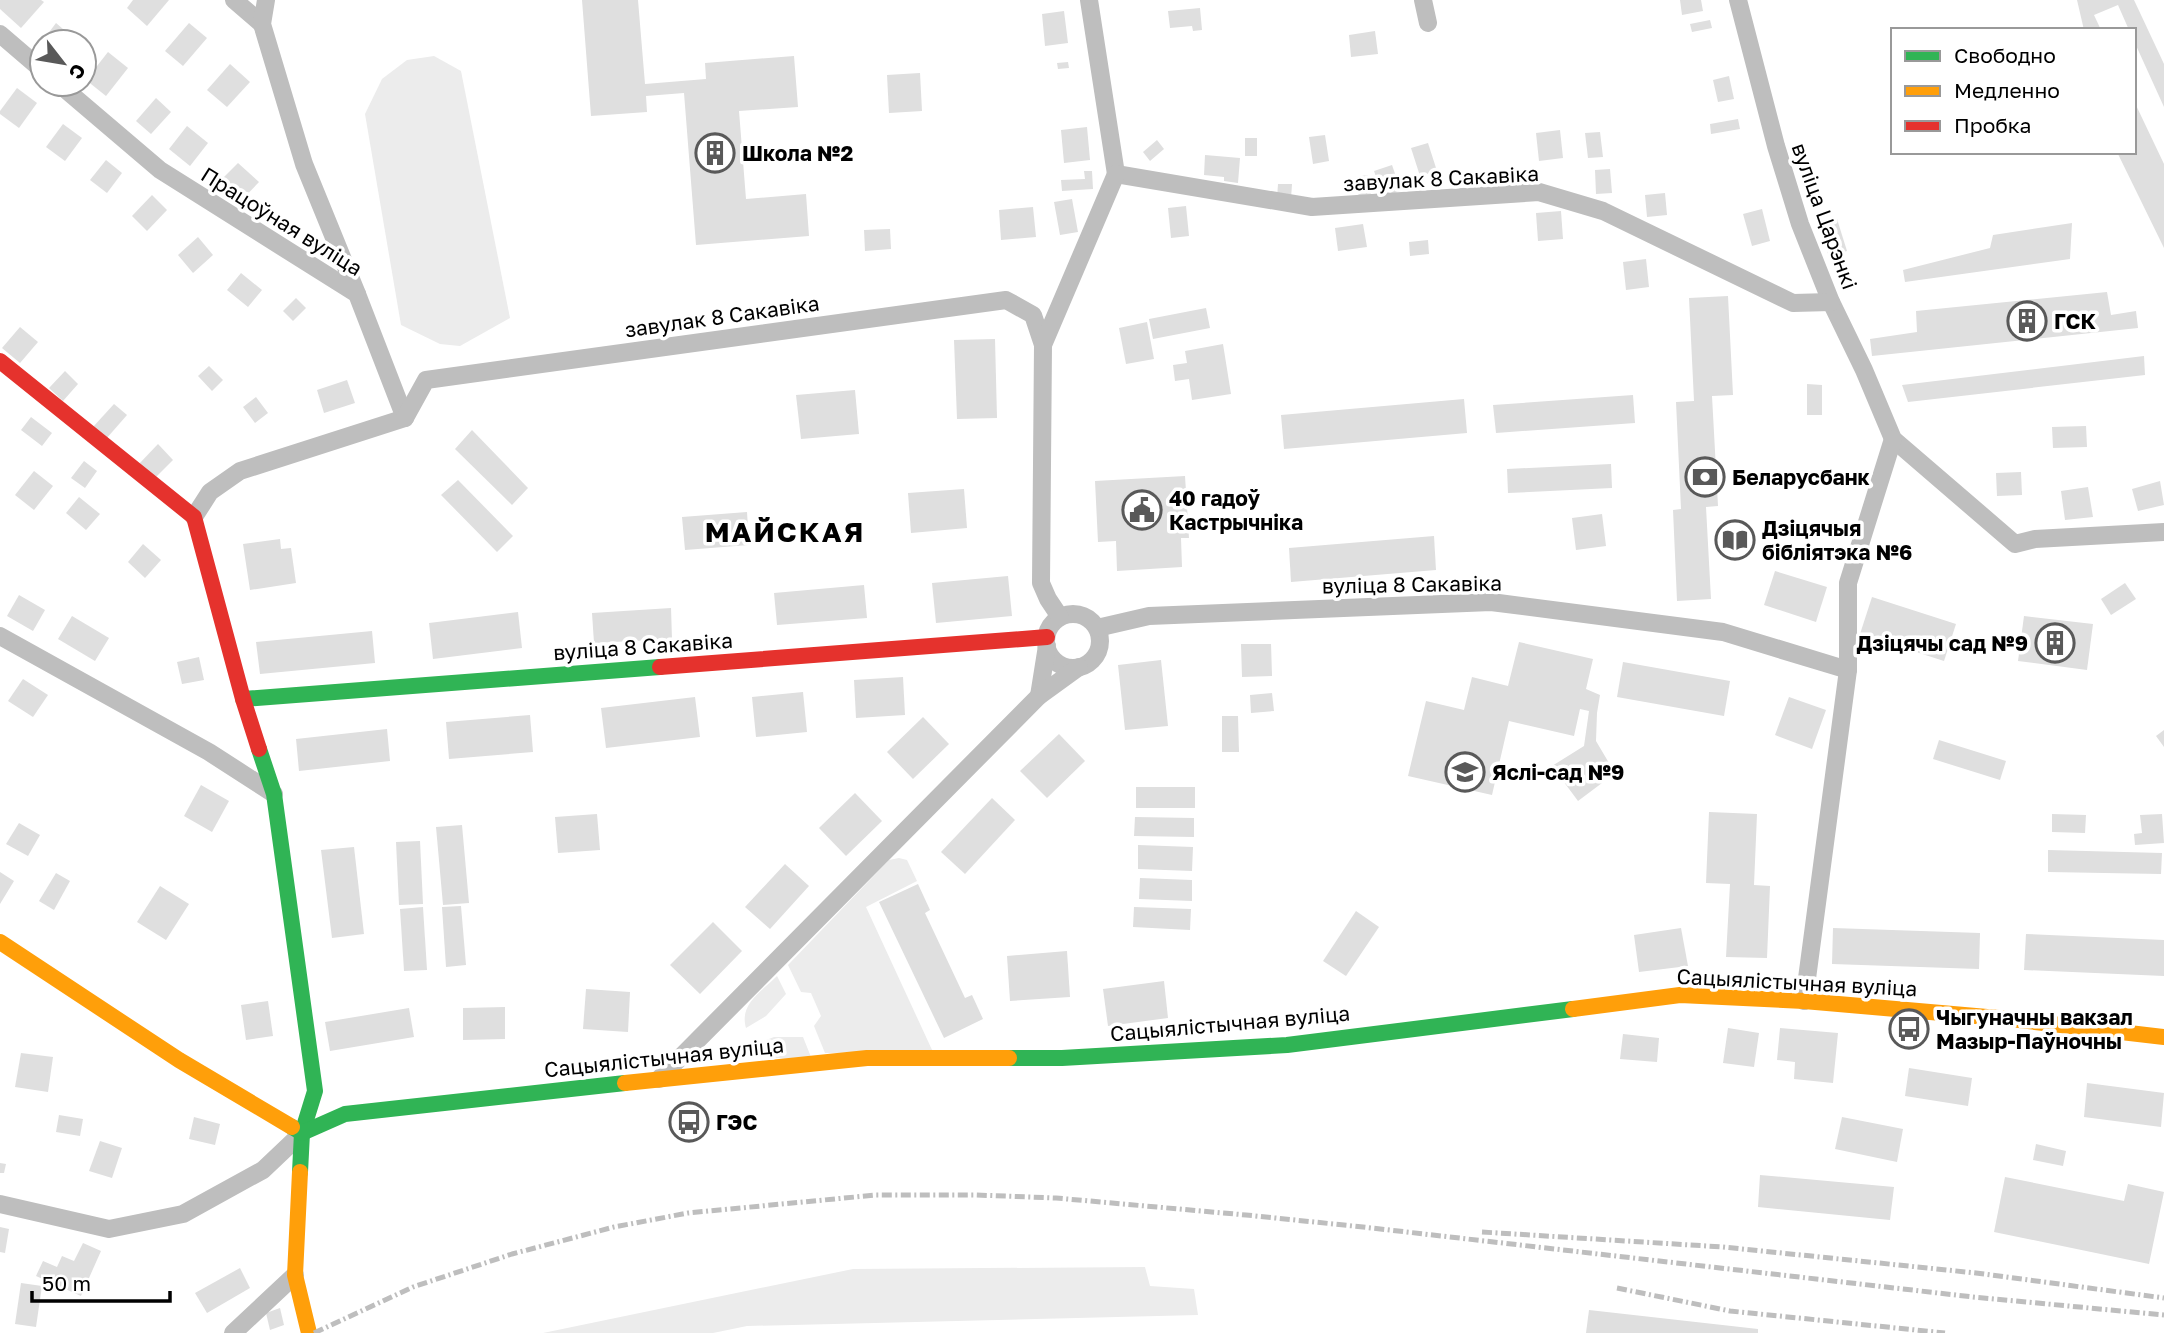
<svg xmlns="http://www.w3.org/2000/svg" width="2164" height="1333" font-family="'Golos Text',sans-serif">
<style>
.green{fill:#ececec}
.building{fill:#dfdfdf}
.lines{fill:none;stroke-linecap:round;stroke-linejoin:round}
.street{stroke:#bebebe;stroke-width:18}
.fast{stroke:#30b455;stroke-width:16}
.slow{stroke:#ff9f0a;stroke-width:16}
.jam{stroke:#e5322d;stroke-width:16}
.rail{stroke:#bebebe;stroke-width:5;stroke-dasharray:10 3.5 2 3.5;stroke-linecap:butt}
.labels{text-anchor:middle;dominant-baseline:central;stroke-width:7;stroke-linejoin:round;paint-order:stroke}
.poi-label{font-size:21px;font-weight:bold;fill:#000;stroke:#fff;text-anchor:start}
.street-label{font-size:21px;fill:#000;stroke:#fff}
.district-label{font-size:28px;font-weight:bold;letter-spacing:2px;fill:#000;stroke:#fff}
</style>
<rect width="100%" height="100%" fill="#fff"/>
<!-- green -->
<g class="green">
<path d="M434,56L461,71L510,318L460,346L440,344L401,325L365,114L382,79L407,60Z"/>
<path d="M899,858L907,860L917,881L866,907L933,1052L825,1053L814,1026L821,1016L811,993L801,992L788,965L889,860Z"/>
<path d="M777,976L786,994L766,1016L746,1028C739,1004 761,992 777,976Z"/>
<path d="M774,1037H803L811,1057C791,1058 768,1064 754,1045Z"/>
<path d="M1145,1267L1150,1286L1194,1289L1198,1315L747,1326L713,1333H543L853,1269Z"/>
</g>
<!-- building -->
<g class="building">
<path d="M0,0H41L44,2L21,28L0,9Z"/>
<path d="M133,0H169L147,26L127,8Z"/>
<path d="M582,0H638L645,84L706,79L705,63L794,56L798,107L739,111L746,199L806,194L809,236L696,245L684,93L646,96L647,112L591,116Z"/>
<path d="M1680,0H1701L1703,11L1682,15Z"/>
<path d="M2077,0H2134L2164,64V107L2134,41V30H2129L2118,5L2094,15L2101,30H2084Z"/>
<path d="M1200,8L1202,30L1193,31L1192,26L1170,28L1168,11Z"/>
<path d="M1064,11L1068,43L1045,46L1042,14Z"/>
<path d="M1710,20L1712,28L1692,32L1690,24Z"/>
<path d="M56,23L70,35L65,42H42V50L38,47Z"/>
<path d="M189,23L207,38L183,66L165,51Z"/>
<path d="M1375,31L1378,54L1351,57L1349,35Z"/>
<path d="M108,52L128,68L106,96L86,80Z"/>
<path d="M1068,62L1069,68L1058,69L1057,63Z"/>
<path d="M230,64L250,82L227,107L207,90Z"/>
<path d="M920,73L922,111L889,113L887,75Z"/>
<path d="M1729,76L1734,99L1718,102L1713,80Z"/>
<path d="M17,88L37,103L19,128L0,114V111Z"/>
<path d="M156,98L171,112L151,134L136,121Z"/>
<path d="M2134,101L2164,164V248L2117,152H2134Z"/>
<path d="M1738,119L1740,129L1711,134L1710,124Z"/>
<path d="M63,124L82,138L65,161L46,147Z"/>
<path d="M187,126L208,143L190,166L169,149Z"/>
<path d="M1087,127L1090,160L1064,163L1061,130Z"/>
<path d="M1560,130L1563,158L1539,161L1536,133Z"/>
<path d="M1600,132L1603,157L1588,158L1585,133Z"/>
<path d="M1325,135L1329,161L1313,164L1309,137Z"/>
<rect x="1245" y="138" width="12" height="18"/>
<path d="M1157,140L1164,149L1150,161L1143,152Z"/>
<path d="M1428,143L1437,171L1420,176L1411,148Z"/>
<path d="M1205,155L1240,158L1238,183L1224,181V177L1204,175Z"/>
<path d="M106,160L122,173L107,193L90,180Z"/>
<path d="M238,163L259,182L237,205L216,185Z"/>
<path d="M1392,165L1401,191L1383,197L1374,171Z"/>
<path d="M1610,169L1612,193L1596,194L1595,170Z"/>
<path d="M1084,171H1092L1093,189L1062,191L1061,180L1085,179Z"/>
<path d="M1368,175L1371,195L1359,197L1355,177Z"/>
<path d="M1278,184H1292L1291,199L1277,198Z"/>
<path d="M1665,193L1667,215L1647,217L1645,195Z"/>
<path d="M152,195L167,210L147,231L132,216Z"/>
<path d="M1072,199L1078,232L1060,235L1054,202Z"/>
<path d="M1186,206L1189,236L1171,238L1168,208Z"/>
<path d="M1033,207L1036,237L1001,240L999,210Z"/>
<path d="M1762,209L1770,241L1752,246L1743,214Z"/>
<path d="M1561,211L1563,239L1538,241L1536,213Z"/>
<path d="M1837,219L1847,251L1829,257L1819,225Z"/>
<path d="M2072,223L2070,259L1905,282L1903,270L1990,248L1993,235Z"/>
<path d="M1363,224L1367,247L1338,251L1335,228Z"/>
<path d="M890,229L891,249L865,251L864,230Z"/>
<path d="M198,237L213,255L193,273L178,255Z"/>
<path d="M1428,240L1429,254L1410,256L1409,242Z"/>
<path d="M1646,259L1649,287L1626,290L1623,262Z"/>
<path d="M241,273L262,290L248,307L227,290Z"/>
<path d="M2107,292L2111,315L2136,311L2138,328L1872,356L1870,339L1917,332L1916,311Z"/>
<path d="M1728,296L1733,395L1712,396L1718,506L1706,507L1711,599L1677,601L1673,510L1681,509L1676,402L1694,401L1689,298Z"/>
<path d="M296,298L306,308L293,321L283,311Z"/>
<path d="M1206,308L1210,328L1153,339L1149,319Z"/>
<path d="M1147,322L1154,359L1126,364L1119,328Z"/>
<path d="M20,327L38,342L20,363L2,348Z"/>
<path d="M995,339L997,418L957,419L954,340Z"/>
<path d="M1223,344L1231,394L1192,400L1189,379L1175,381L1173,365L1187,363L1185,351Z"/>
<path d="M2144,356L2145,375L1908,402L1902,385Z"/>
<path d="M209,366L223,380L212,391L198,376Z"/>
<path d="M65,371L78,384L63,401L49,388Z"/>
<path d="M347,380L355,403L324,413L317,390Z"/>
<path d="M1807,384L1822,385V415H1807Z"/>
<path d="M855,390L859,434L801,439L796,395Z"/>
<path d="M1633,395L1635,423L1496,433L1493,405Z"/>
<path d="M256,397L268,413L255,423L243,407Z"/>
<path d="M1464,399L1467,433L1284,449L1281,415Z"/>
<path d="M114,404L127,415L106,439L93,427Z"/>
<path d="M31,417L52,433L42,446L21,430Z"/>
<path d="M2086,426L2087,447L2053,448L2052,427Z"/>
<path d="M472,430L528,488L512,505L455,449Z"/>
<path d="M158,444L173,460L154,479L139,464Z"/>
<path d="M84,461L97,471L85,488L71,478Z"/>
<path d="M1611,464L1612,488L1508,493L1507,469Z"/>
<path d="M34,471L53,486L34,510L15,495Z"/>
<path d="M2021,472L2022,495L1997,496L1996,473Z"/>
<path d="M1185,476L1189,538H1181L1182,567L1117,571L1116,541L1098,542L1095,481Z"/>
<path d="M458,480L513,536L497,552L441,495Z"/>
<path d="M2160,481L2164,505L2138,511L2132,489Z"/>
<path d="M2088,487L2093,517L2065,520L2061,491Z"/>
<path d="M964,489L967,528L911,533L908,493Z"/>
<path d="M79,497L100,514L86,530L66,513Z"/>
<path d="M747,512L749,545L685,550L682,517Z"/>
<path d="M1602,514L1606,546L1576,550L1572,518Z"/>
<path d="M1434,536L1436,570L1291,582L1289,548Z"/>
<path d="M280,539L281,549L291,548L296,583L250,590L243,544Z"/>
<path d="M143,544L161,560L145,578L128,562Z"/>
<path d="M1775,571L1827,587L1816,622L1764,605Z"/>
<path d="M1008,576L1012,616L936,623L932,583Z"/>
<path d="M2125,583L2136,599L2111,615L2101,599Z"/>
<path d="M864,585L867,618L777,625L774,593Z"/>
<path d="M19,595L45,610L33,631L7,616Z"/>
<path d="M1872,597L1956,624L1944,661L1860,634Z"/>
<path d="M671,608L672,639L594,643L592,613Z"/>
<path d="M518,612L522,648L433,659L429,623Z"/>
<path d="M72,616L109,638L95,661L58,639Z"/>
<path d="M2024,616L2093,624L2087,670L2018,661Z"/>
<path d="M372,631L375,663L260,674L256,642Z"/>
<path d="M1519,642L1593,659L1586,689L1600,695L1597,713L1596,741L1609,763L1602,783L1578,801L1552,766L1584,746L1589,711L1580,709L1574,736L1509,721L1492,795L1408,776L1426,701L1464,710L1472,677L1508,686Z"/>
<path d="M1241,644H1271L1272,676L1242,677Z"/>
<path d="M199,657L204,680L182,684L177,662Z"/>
<path d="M1161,660L1168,726L1125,730L1118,665Z"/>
<path d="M1623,662L1730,681L1724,716L1617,697Z"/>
<path d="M903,677L905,715L856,718L854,680Z"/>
<path d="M23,679L48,695L33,717L8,701Z"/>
<path d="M803,692L807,732L756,737L752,697Z"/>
<path d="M1272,693L1274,711L1251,713L1250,695Z"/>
<path d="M695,697L700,737L606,748L601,708Z"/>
<path d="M1789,697L1826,710L1812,749L1775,735Z"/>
<path d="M530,715L533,752L449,759L446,722Z"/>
<path d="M1222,716H1238L1239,752H1222Z"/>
<path d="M923,717L949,744L913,779L887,752Z"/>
<path d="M387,729L390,761L299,771L296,739Z"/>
<path d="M2164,730V747L2156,736Z"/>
<path d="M1059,734L1085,761L1047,798L1020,771Z"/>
<path d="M1939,740L2006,761L2000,780L1933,759Z"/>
<path d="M201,785L229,801L212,832L184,816Z"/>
<rect x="1136" y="787" width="59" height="21"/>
<path d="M855,793L882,821L846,856L819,828Z"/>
<path d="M992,798L1015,820L965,874L941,852Z"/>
<path d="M1709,812L1757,814L1754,885L1770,886L1767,958L1726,957L1730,884L1706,883Z"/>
<path d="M597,814L600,850L558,853L555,817Z"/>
<path d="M2052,814L2086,815L2085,833L2052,832Z"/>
<path d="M2162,814L2164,843L2135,845L2134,834L2142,833L2140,815Z"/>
<path d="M1135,817L1194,818V837L1134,836Z"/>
<path d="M19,823L40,835L28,856L6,844Z"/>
<path d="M462,825L469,903L443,905L436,827Z"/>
<path d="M420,841L423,904L399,905L396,842Z"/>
<path d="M1138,845L1193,847L1192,871L1138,869Z"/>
<path d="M354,847L364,934L332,938L321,850Z"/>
<path d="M2048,850L2162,853L2161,874L2048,872Z"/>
<path d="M785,864L809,886L770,929L745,907Z"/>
<path d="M0,872L14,881L0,904Z"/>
<path d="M56,873L70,881L54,910L39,901Z"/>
<path d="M1140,878L1192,880V901L1139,899Z"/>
<path d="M918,884L930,910L925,913L965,998L972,995L983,1019L944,1038L879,902Z"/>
<path d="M160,886L189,904L166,940L137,922Z"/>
<path d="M461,906L466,965L446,967L442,907Z"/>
<path d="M423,907L427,970L404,971L400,909Z"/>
<path d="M1134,907L1191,909L1190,930L1133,927Z"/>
<path d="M1356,911L1379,927L1346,976L1323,961Z"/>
<path d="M713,922L742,951L700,994L670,965Z"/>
<path d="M1681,928L1688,966L1639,972L1634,935Z"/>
<path d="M1833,928L1980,933L1979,969L1832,964Z"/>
<path d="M2026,934L2164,940V976L2024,970Z"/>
<path d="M1067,951L1070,997L1010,1001L1007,956Z"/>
<path d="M1164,981L1168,1018L1108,1026L1103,989Z"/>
<path d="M586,989L630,992L628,1032L583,1029Z"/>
<path d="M268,1001L273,1036L246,1040L241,1005Z"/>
<path d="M505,1007V1039L463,1040V1008Z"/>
<path d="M409,1008L414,1037L330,1051L325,1022Z"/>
<path d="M1728,1028L1759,1033L1754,1067L1723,1063Z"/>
<path d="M1780,1028L1838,1033L1833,1083L1794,1079L1795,1062L1777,1060Z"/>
<path d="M1623,1034L1659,1038L1657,1062L1620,1059Z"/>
<path d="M21,1053L53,1057L48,1092L15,1087Z"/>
<path d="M1909,1068L1972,1078L1968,1106L1905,1096Z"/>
<path d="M2087,1083L2164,1093L2161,1127L2084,1117Z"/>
<path d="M59,1115L83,1119L80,1136L56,1132Z"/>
<path d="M194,1117L220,1124L215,1145L189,1139Z"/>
<path d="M1842,1117L1903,1129L1897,1162L1835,1149Z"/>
<path d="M100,1141L122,1148L112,1178L89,1171Z"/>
<path d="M2036,1144L2066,1151L2063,1166L2033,1160Z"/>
<path d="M0,1163L6,1164L4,1173H0Z"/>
<path d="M1760,1175L1894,1187L1890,1220L1758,1207Z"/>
<path d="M2005,1177L2124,1201L2128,1184L2164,1192L2149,1264L1994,1232Z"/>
<path d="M0,1227L9,1229L5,1253L0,1252Z"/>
<path d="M83,1243L101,1251L81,1296L36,1276L43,1261L57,1267L62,1256L74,1261Z"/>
<path d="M240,1268L250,1288L207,1313L195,1293Z"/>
<path d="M21,1283L42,1286L36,1327L15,1324Z"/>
<path d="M280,1308L284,1325L270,1330L266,1313Z"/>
<path d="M1589,1310L1758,1329V1333H1586Z"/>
</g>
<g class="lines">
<!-- street -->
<g class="street">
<path d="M234,0L262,24"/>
<path d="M266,0L262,24L304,164L357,294"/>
<path d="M1089,0L1116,174"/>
<path d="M1423,0L1428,23"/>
<path d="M1738,0L1776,146L1800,224L1831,302L1864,370L1893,439L2015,544L2035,539L2164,532"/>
<path d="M0,34L42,70"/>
<path d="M59,84L160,170L357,294L405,418L240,471L210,492L194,517"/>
<path d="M1116,174L1312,207L1539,192L1603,211L1793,303L1831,302"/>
<path d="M405,418L426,380L1006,300L1033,315L1043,345"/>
<circle cx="1073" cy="641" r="27"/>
<path d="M1060,617L1048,599L1041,583L1043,345L1116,174"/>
<path d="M1097,628L1149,616L1491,602L1723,632L1848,670"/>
<path d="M0,636L209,752L274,794"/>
<path d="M1039,696L1047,646"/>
<path d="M1804,1001L1848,670V583L1893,439"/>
<path d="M659,1079L1039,696L1079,667"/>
<path d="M0,1204L109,1229L183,1214L263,1170L302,1133"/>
<path d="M233,1333L295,1275"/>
</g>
<!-- fast -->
<g class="fast">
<path d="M243,699L660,667"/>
<path d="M259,749L274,794L315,1091L302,1133L300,1172"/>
<path d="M1009,1058H1062L1287,1045L1573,1009"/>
<path d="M292,1127L302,1133L345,1114L625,1083"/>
</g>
<!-- slow -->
<g class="slow">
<path d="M0,942L179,1060L292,1127"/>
<path d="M1573,1009L1680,995L1804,1001L2010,1019L2164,1037"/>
<path d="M625,1083L867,1058H1009"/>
<path d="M300,1172L295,1275L309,1333"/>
</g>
<!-- jam -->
<g class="jam">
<path d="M0,361L194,517L243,699L259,749"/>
<path d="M660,667L1047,637"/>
</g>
<!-- rail -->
<g class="rail">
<path d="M1482,1232L1723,1247L1976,1273L2164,1298"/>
<path d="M1617,1288L1730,1311L1945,1333"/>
<path d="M314,1333L413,1287L512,1254L614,1227L688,1213L876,1195H976L1056,1198L1246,1215L1363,1227L1973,1297L2164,1315"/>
</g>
</g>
<!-- icons -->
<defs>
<g id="building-ring" transform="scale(2.0125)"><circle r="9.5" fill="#fff" stroke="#595959" stroke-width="1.5"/><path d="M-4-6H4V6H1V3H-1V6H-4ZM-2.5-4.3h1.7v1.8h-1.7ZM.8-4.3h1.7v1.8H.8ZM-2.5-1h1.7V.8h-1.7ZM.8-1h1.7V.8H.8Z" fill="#595959"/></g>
<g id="bank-ring" transform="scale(2.0125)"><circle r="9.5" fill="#fff" stroke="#595959" stroke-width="1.5"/><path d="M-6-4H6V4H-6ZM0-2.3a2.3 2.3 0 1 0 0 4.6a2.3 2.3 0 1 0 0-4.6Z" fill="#595959"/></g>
<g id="civic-ring" transform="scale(2.0125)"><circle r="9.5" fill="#fff" stroke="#595959" stroke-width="1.5"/><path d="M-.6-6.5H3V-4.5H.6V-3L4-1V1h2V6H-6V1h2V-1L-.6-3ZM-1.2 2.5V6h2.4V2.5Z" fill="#595959"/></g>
<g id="library-ring" transform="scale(2.0125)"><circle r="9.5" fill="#fff" stroke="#595959" stroke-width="1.5"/><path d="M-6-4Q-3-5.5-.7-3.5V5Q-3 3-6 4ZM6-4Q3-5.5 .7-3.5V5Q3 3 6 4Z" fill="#595959"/></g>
<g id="school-ring" transform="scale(2.0125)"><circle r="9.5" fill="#fff" stroke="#595959" stroke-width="1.5"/><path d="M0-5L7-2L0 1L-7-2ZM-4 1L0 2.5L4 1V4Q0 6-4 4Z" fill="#595959"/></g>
<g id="bus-ring" transform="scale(2.0125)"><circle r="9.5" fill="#fff" stroke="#595959" stroke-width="1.5"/><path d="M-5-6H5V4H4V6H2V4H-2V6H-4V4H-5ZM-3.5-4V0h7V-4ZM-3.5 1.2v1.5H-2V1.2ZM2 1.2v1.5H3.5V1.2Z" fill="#595959"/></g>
</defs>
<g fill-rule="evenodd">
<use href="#building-ring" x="715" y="153"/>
<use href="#building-ring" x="2027" y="321"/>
<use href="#bank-ring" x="1705" y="477"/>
<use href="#civic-ring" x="1142" y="510"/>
<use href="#library-ring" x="1735" y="540"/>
<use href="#building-ring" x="2055" y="643"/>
<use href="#school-ring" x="1465" y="772"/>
<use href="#bus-ring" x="1909" y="1029"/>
<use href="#bus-ring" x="689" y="1122"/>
</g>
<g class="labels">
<!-- poi labels -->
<g class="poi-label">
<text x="742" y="153">Школа №2</text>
<text x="2054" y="321">ГСК</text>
<text x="1732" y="477">Беларусбанк</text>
<text x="1169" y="498">40 гадоў<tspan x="1169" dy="24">Кастрычніка</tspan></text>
<text x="1762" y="528">Дзіцячыя<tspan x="1762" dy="24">бібліятэка №6</tspan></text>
<text x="2028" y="643" text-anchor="end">Дзіцячы сад №9</text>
<text x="1492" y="772">Яслі-сад №9</text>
<text x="1936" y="1017">Чыгуначны вакзал<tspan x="1936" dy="24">Мазыр-Паўночны</tspan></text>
<text x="716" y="1122">ГЭС</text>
</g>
<!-- street labels -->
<g class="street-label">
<text transform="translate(1441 178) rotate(-3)">завулак 8 Сакавіка</text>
<text transform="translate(1825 216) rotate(70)">вуліца Царэнкі</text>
<text transform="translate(282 221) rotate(32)">Працоўная вуліца</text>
<text transform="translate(722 316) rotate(-8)">завулак 8 Сакавіка</text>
<text transform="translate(1412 584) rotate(-1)">вуліца 8 Сакавіка</text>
<text transform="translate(643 646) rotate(-4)">вуліца 8 Сакавіка</text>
<text transform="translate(1797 982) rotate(3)">Сацыялістычная вуліца</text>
<text transform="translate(1230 1023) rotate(-5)">Сацыялістычная вуліца</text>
<text transform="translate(664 1057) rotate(-6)">Сацыялістычная вуліца</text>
</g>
<!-- district labels -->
<g class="district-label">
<text x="785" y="531">МАЙСКАЯ</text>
</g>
</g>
<!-- legend -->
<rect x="1891" y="28" width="245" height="126" fill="#ffffff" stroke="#999999" stroke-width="2"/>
<rect x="1905" y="51" width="35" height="10" fill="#30b455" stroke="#999999" stroke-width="2"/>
<text x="1954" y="63" font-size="21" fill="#000000">Свободно</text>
<rect x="1905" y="86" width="35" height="10" fill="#ff9f0a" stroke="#999999" stroke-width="2"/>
<text x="1954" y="98" font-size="21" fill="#000000">Медленно</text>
<rect x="1905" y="121" width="35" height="10" fill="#e5322d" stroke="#999999" stroke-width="2"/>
<text x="1954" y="133" font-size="21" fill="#000000">Пробка</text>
<!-- north arrow -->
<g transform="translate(63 63) rotate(121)"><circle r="33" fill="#ffffff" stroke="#999999" stroke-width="2"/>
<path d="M0-5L12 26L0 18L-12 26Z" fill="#595959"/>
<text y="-10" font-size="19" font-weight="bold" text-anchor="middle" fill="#000000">С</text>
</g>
<!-- scale -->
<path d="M32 1291v10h138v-10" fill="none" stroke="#000000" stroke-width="3.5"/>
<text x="42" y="1291" font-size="21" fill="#000000" stroke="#ffffff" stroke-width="5" paint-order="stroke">50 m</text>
</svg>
